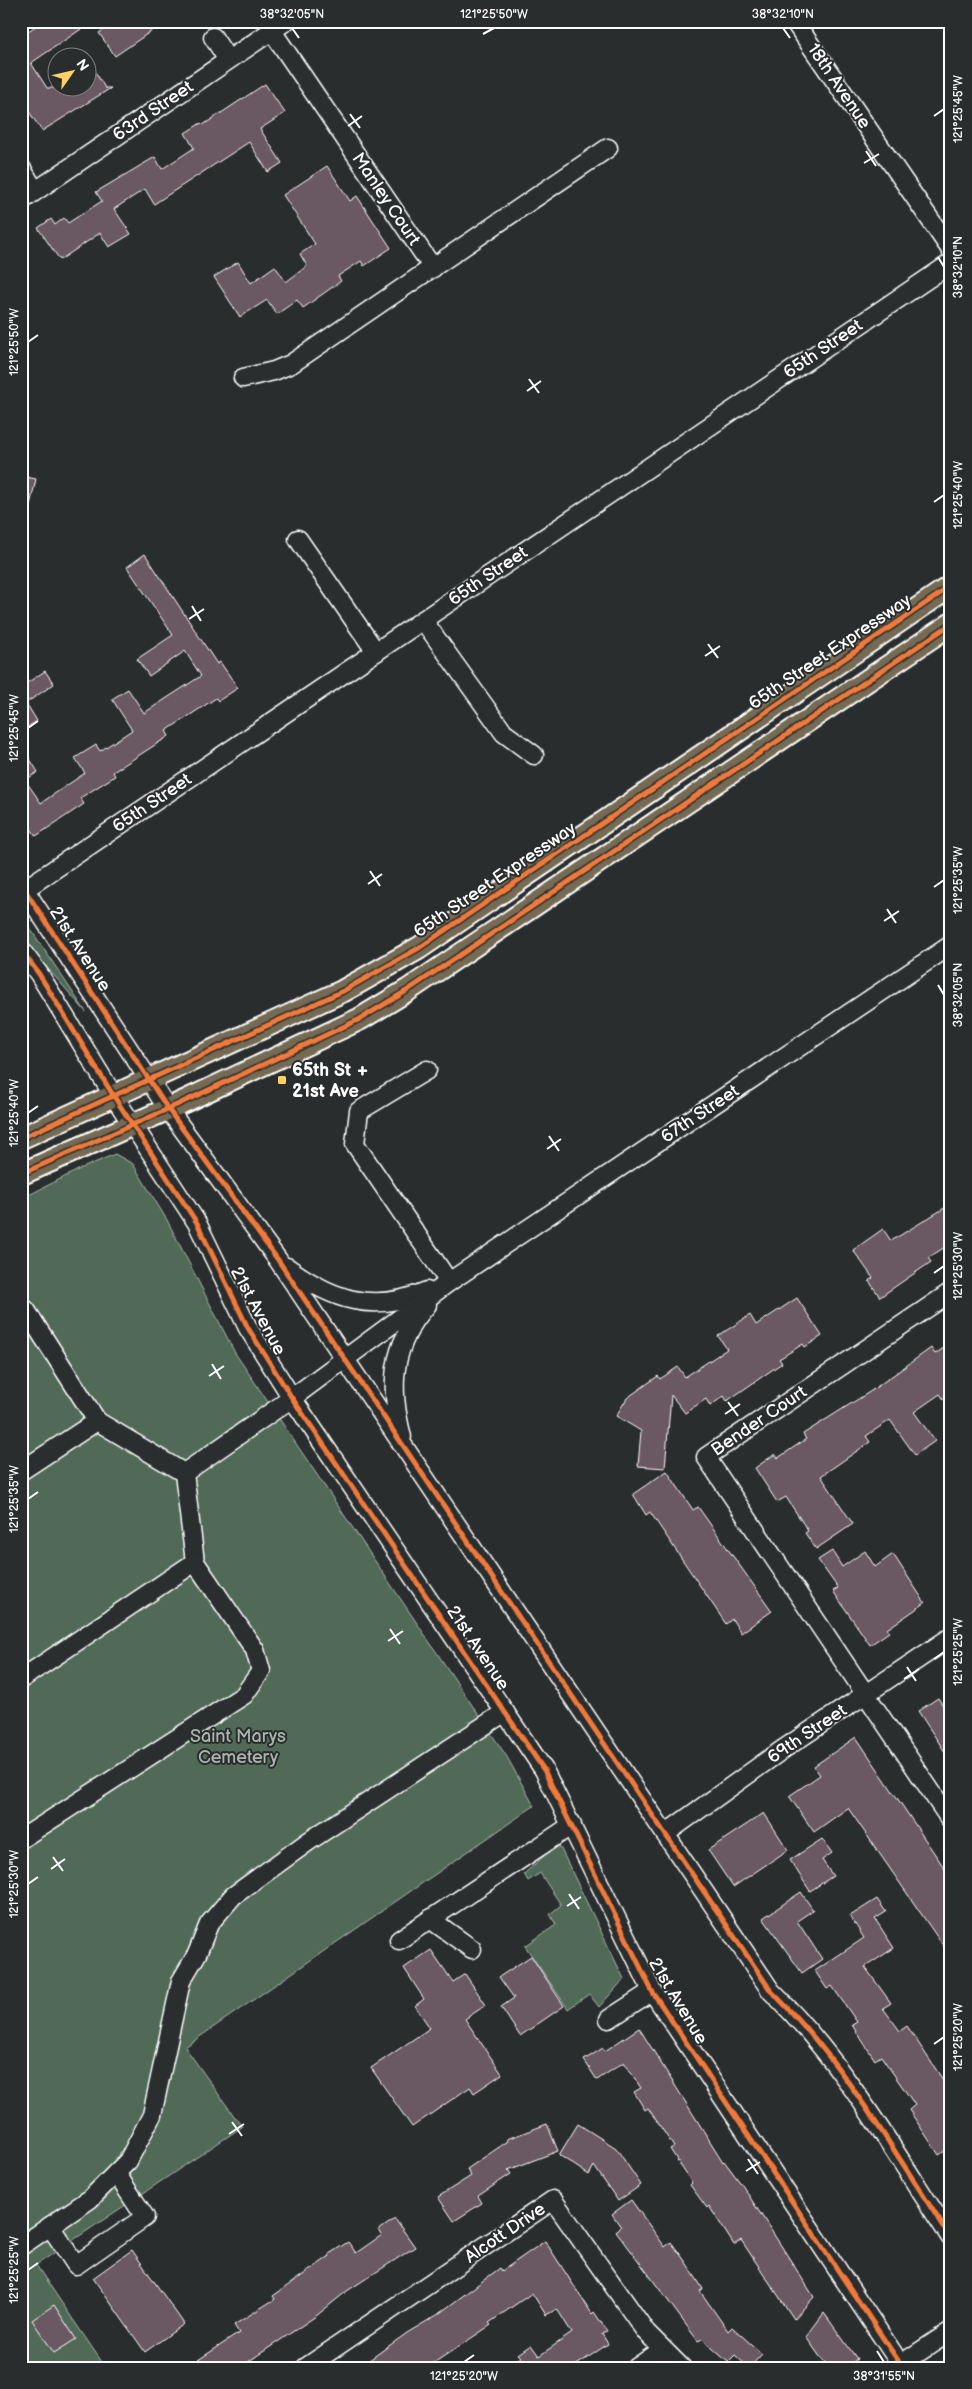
<svg xmlns="http://www.w3.org/2000/svg" width="972" height="2389" font-family="'Balsamiq Sans',sans-serif">
<style>
.green{fill:#516b59;stroke:#a8b5ac}
.building{fill:#6a5963;stroke:#fff}
.lines{fill:none;stroke-linecap:round;stroke-linejoin:round}
.minor-casing{stroke:#fff;stroke-width:21}
.major-casing{stroke:#fff;stroke-width:25}
.minor{stroke:#2a2d2e;stroke-width:18}
.major{stroke:#746b52;stroke-width:21}
.cycleway-casing{stroke:#2a2d2e;stroke-width:8}
.cycleway{stroke:#f17a3a;stroke-width:5}
.ticks{fill:none;stroke:#fff;stroke-width:2}
.poi-dot{fill:#ffd166;stroke:#2a2d2e;stroke-width:2}
.labels{text-anchor:middle;dominant-baseline:central;stroke-width:4;stroke-linejoin:round;paint-order:stroke}
.street-label{font-size:18px;fill:#fff;stroke:#2a2d2e}
.poi-label{font-size:18px;font-weight:bold;fill:#fff;stroke:#2a2d2e;text-anchor:start}
.park-label{font-size:18px;fill:#a8b5ac;stroke:#2a2d2e}
.neatline{fill:none;stroke:#fff;stroke-width:2}
.ticks-label{font-size:12px;text-anchor:middle;fill:#fff}
</style>
<rect width="100%" height="100%" fill="#2a2d2e"/>
<filter id="ink" filterUnits="userSpaceOnUse"><feTurbulence type="fractalNoise" baseFrequency=".02" numOctaves="2"/><feDisplacementMap in="SourceGraphic" scale="10" xChannelSelector="R" yChannelSelector="G"/><feConvolveMatrix kernelMatrix="1 2 1 2 8 2 1 2 1" color-interpolation-filters="sRGB"/></filter>
<g filter="url(#ink)">
<!-- green -->
<g class="green">
<path d="M21,915L86,1012L21,938Z"/>
<path d="M115,1154L133,1164L167,1220L235,1353L507,1757L534,1806L185,2047L242,2127L36,2265L106,2368H21V1199L80,1169Z"/>
<path d="M558,1843L624,1979L599,2007L589,1994L568,2009L525,1946L556,1925L550,1914L561,1905L540,1873L528,1881L524,1874Z"/>
</g>
<!-- building -->
<g class="building">
<path d="M43,21H93L31,63L47,88H88V60L105,88H111L42,131L21,100V36Z"/>
<path d="M116,21H166L115,56L99,33Z"/>
<path d="M265,84L285,113L260,129L282,163L268,172L249,142L154,204L145,189L114,209L131,234L109,247L100,233L60,260L38,228L51,219L55,225L64,218L68,223L102,201L96,192L155,157L162,169L194,148L185,133L201,123L203,125Z"/>
<path d="M327,166L350,201L357,196L391,248L364,266L361,261L338,276L341,281L303,308L297,300L277,314L267,300L240,317L214,277L238,262L251,283L275,266L286,282L307,266L300,254L315,244L283,195Z"/>
<path d="M21,476L36,479L27,519H21Z"/>
<path d="M145,554L217,664L220,662L238,688L218,701L216,698L166,731L169,736L113,772L115,776L80,798L84,804L36,836L21,815V745L38,772L25,780L41,803L85,773L75,758L96,745L100,751L132,730L112,699L128,689L144,713L201,676L185,651L149,676L137,659L173,635L127,567Z"/>
<path d="M45,671L54,684L26,703L37,721L21,731V687Z"/>
<path d="M951,1204V1243L928,1258L931,1262L880,1297L869,1281L873,1278L853,1250L883,1229L891,1241Z"/>
<path d="M797,1298L822,1336L805,1347L803,1344L779,1359L782,1363L727,1401L724,1396L710,1406L706,1399L685,1413L671,1395L665,1468L638,1466L641,1431L616,1416L627,1398L658,1376L660,1379L678,1367L685,1377L727,1349L718,1336L750,1315L756,1325Z"/>
<path d="M951,1343V1409L940,1394L914,1412L935,1441L915,1455L890,1420L866,1436L870,1442L821,1476L853,1524L816,1549L805,1533L808,1531L786,1497L777,1502L755,1468L775,1454L778,1458L806,1439L803,1434L871,1391L931,1348L935,1354Z"/>
<path d="M667,1471L693,1510L698,1507L772,1611L741,1633L732,1619L726,1624L650,1512L646,1515L633,1494Z"/>
<path d="M832,1551L842,1567L865,1551L875,1567L893,1554L925,1603L887,1629L889,1632L870,1645L833,1591L838,1588L818,1560Z"/>
<path d="M938,1698L951,1718V1761L918,1711Z"/>
<path d="M856,1737L951,1878V1957L848,1808L814,1832L789,1796L820,1775L814,1766Z"/>
<path d="M764,1813L788,1850L733,1887L708,1850Z"/>
<path d="M822,1839L832,1853L822,1860L833,1876L810,1891L790,1860Z"/>
<path d="M801,1892L813,1910L797,1921L822,1959L802,1973L763,1918Z"/>
<path d="M877,1899L886,1912L875,1919L894,1948L865,1967L891,2003L883,2008L900,2031L907,2026L951,2092V2147L939,2155L909,2110L915,2105L881,2056L875,2060L852,2025L857,2022L832,1986L827,1989L815,1971L864,1938L850,1916Z"/>
<path d="M431,1950L453,1982L465,1974L486,2005L465,2019L502,2074L474,2093L470,2087L412,2127L371,2068L430,2028L415,2006L424,1999L404,1968Z"/>
<path d="M531,1956L564,2006L520,2036L501,2007L514,1998L499,1977Z"/>
<path d="M639,2028L723,2162L724,2161L742,2185L814,2297L794,2319L741,2240L734,2245L709,2206L707,2208L690,2185L692,2183L670,2149L674,2147L648,2108L645,2110L634,2092L641,2088L624,2062L597,2080L584,2060L603,2048L605,2051Z"/>
<path d="M547,2124L558,2151L508,2170L511,2174L478,2196L482,2203L454,2221L438,2197L471,2176L467,2169L508,2141L507,2139Z"/>
<path d="M578,2124L616,2148L641,2185L618,2201L594,2166L589,2175L559,2155Z"/>
<path d="M631,2200L665,2247L671,2242L685,2261L703,2289L700,2291L728,2331L732,2327L762,2354L749,2368L735,2355L728,2362L702,2339L698,2341L626,2244L616,2231L621,2227L612,2214Z"/>
<path d="M395,2219L415,2247L347,2291L316,2316L239,2368H186L239,2333L234,2325L275,2299L273,2296L330,2256L329,2254L348,2242L356,2253L382,2235L379,2230Z"/>
<path d="M545,2241L592,2314L594,2312L607,2331L602,2334L608,2344L572,2368H505L521,2357L518,2354L531,2345L539,2356L572,2333L557,2309L546,2315L532,2293L489,2323L491,2325L426,2368H358L407,2333L437,2315L500,2268L502,2271Z"/>
<path d="M132,2250L184,2324L145,2352L93,2278Z"/>
<path d="M54,2305L76,2339L54,2353L32,2320Z"/>
<path d="M824,2313L857,2359L844,2368H828L806,2337Z"/>
</g>
<g class="lines">
<!-- minor casing -->
<g class="minor-casing">
<g id="minor">
<path d="M794,21L951,250"/>
<path d="M272,31L433,268"/>
<path d="M213,37L228,60"/>
<path d="M22,169L35,191"/>
<path d="M21,201L286,21"/>
<path d="M243,378L274,371L291,364L608,148"/>
<path d="M298,539L376,652"/>
<path d="M423,620L504,733L534,755"/>
<path d="M21,884L168,1109L278,1260L771,1991C844,2062 895,2154 951,2238"/>
<path d="M25,889L951,263"/>
<path d="M21,950L39,974L113,1095L197,1223L248,1328L292,1398L544,1770L652,1991L903,2368"/>
<path d="M427,1070L359,1111L355,1144L449,1282"/>
<path d="M287,1267C332,1300 373,1314 427,1291"/>
<path d="M951,1292L706,1457L951,1821"/>
<path d="M21,1307L26,1310L97,1421L184,1473L195,1562L255,1650L261,1671L244,1695L21,1839"/>
<path d="M402,1437C389,1387 391,1345 427,1305"/>
<path d="M21,1471L97,1421"/>
<path d="M184,1473L292,1398L449,1282L951,945"/>
<path d="M21,1679L195,1562"/>
<path d="M665,1834L782,1750L951,1637"/>
<path d="M430,1919L472,1949"/>
<path d="M399,1940L572,1825"/>
<path d="M609,2019L652,1991"/>
<path d="M50,2226L76,2265L145,2217L116,2173"/>
<path d="M21,2246L90,2199L128,2161L152,2115L181,1981L197,1954L209,1924L233,1896L309,1841L505,1712"/>
<path d="M305,2368L553,2200L646,2332L682,2368"/>
<path d="M636,2368L662,2350"/>
<path d="M895,2368L951,2331"/>
</g>
</g>
<!-- major casing -->
<g class="major-casing">
<g id="major">
<path d="M21,1138L343,991L419,948L951,586"/>
<path d="M21,1174L168,1109L360,1019L408,990L951,624"/>
</g>
</g>
<!-- minor -->
<use href="#minor" class="minor"/>
<!-- major -->
<use href="#major" class="major"/>
<!-- cycleway casing -->
<g class="cycleway-casing">
<g id="cycleway">
<path d="M21,884L168,1109L278,1260L771,1991C844,2062 895,2154 951,2238"/>
<path d="M21,950L39,974L113,1095L197,1223L248,1328L292,1398L544,1770L652,1991L903,2368"/>
<path d="M21,1138L343,991L419,948L951,586"/>
<path d="M21,1174L168,1109L360,1019L408,990L951,624"/>
</g>
</g>
<!-- cycleway -->
<use href="#cycleway" class="cycleway"/>
</g>
</g>
<!-- ticks -->
<path class="ticks" d="M292,28L299,38M783,28L790,38M483,34L494,28M350,114L360,128M934,116L944,109M348,126L362,116M866,151L876,166M864,163L879,154M938,257L944,267M28,342L38,335M529,379L539,393M527,391L541,381M934,502L944,495M192,606L201,621M189,619L204,609M708,644L718,658M705,656L720,646M28,728L38,721M370,871L380,886M368,884L382,874M934,887L944,880M887,909L896,923M884,921L899,911M938,985L944,995M28,1113L38,1106M549,1136L559,1151M547,1149L561,1139M934,1273L944,1266M212,1364L221,1379M209,1376L224,1366M728,1402L738,1416M725,1414L740,1404M28,1499L38,1492M390,1629L400,1644M388,1641L403,1631M934,1659L944,1652M907,1667L916,1681M904,1679L919,1669M53,1857L63,1871M51,1869L65,1859M28,1884L38,1877M569,1894L579,1909M567,1906L581,1897M934,2044L944,2037M232,2122L242,2136M229,2134L244,2124M748,2159L758,2174M746,2171L760,2162M28,2270L38,2263M877,2351L884,2362M464,2362L474,2355"/>
<!-- markers -->
<rect class="poi-dot" x="277" y="1075" width="10" height="10" rx="2.5"/>
<g class="labels">
<!-- street labels -->
<g class="street-label">
<text transform="translate(839 86) rotate(56)">18th Avenue</text>
<text transform="translate(153 111) rotate(-34)">63rd Street</text>
<text transform="translate(386 199) rotate(56)">Manley Court</text>
<text transform="translate(823 349) rotate(-34)">65th Street</text>
<text transform="translate(488 576) rotate(-34)">65th Street</text>
<text transform="translate(830 652) rotate(-34)">65th Street Expressway</text>
<text transform="translate(152 803) rotate(-34)">65th Street</text>
<text transform="translate(495 880) rotate(-34)">65th Street Expressway</text>
<text transform="translate(80 949) rotate(57)">21st Avenue</text>
<text transform="translate(700 1114) rotate(-34)">67th Street</text>
<text transform="translate(258 1311) rotate(62)">21st Avenue</text>
<text transform="translate(759 1421) rotate(-34)">Bender Court</text>
<text transform="translate(478 1648) rotate(56)">21st Avenue</text>
<text transform="translate(807 1734) rotate(-34)">69th Street</text>
<text transform="translate(678 2001) rotate(59)">21st Avenue</text>
<text transform="translate(505 2233) rotate(-34)">Alcott Drive</text>
</g>
<!-- poi labels -->
<g class="poi-label">
<text x="292" y="1070">65th St +<tspan x="292" dy="21">21st Ave</tspan></text>
</g>
<!-- park labels -->
<g class="park-label">
<text x="238" y="1736">Saint Marys<tspan x="238" dy="21">Cemetery</tspan></text>
</g>
</g>
<!-- margin -->
<rect width="972" height="2389" fill="none" stroke="#2a2d2e" stroke-width="55"/>
<!-- north arrow -->
<g transform="translate(72 72) rotate(56)"><circle r="24" fill="#2a2d2e" stroke="#7f8182"/>
<path d="M0-4L9 19L0 12L-9 19Z" fill="#ffd166"/>
<text y="-8" font-size="14" font-weight="bold" text-anchor="middle" fill="#ffffff">N</text>
</g>
<rect x="28" y="28" width="916" height="2334" class="neatline"/>
<g class="ticks-label">
<text x="292" y="18">38°32'05"N</text>
<text x="494" y="18">121°25'50"W</text>
<text x="783" y="18">38°32'10"N</text>
<text transform="translate(958 109) rotate(-90)" y="4">121°25'45"W</text>
<text transform="translate(958 267) rotate(-90)" y="4">38°32'10"N</text>
<text transform="translate(14 342) rotate(-90)" y="4">121°25'50"W</text>
<text transform="translate(958 495) rotate(-90)" y="4">121°25'40"W</text>
<text transform="translate(14 728) rotate(-90)" y="4">121°25'45"W</text>
<text transform="translate(958 880) rotate(-90)" y="4">121°25'35"W</text>
<text transform="translate(958 995) rotate(-90)" y="4">38°32'05"N</text>
<text transform="translate(14 1113) rotate(-90)" y="4">121°25'40"W</text>
<text transform="translate(958 1266) rotate(-90)" y="4">121°25'30"W</text>
<text transform="translate(14 1499) rotate(-90)" y="4">121°25'35"W</text>
<text transform="translate(958 1652) rotate(-90)" y="4">121°25'25"W</text>
<text transform="translate(14 1884) rotate(-90)" y="4">121°25'30"W</text>
<text transform="translate(958 2037) rotate(-90)" y="4">121°25'20"W</text>
<text transform="translate(14 2270) rotate(-90)" y="4">121°25'25"W</text>
<text x="464" y="2380">121°25'20"W</text>
<text x="884" y="2380">38°31'55"N</text>
</g>
</svg>
